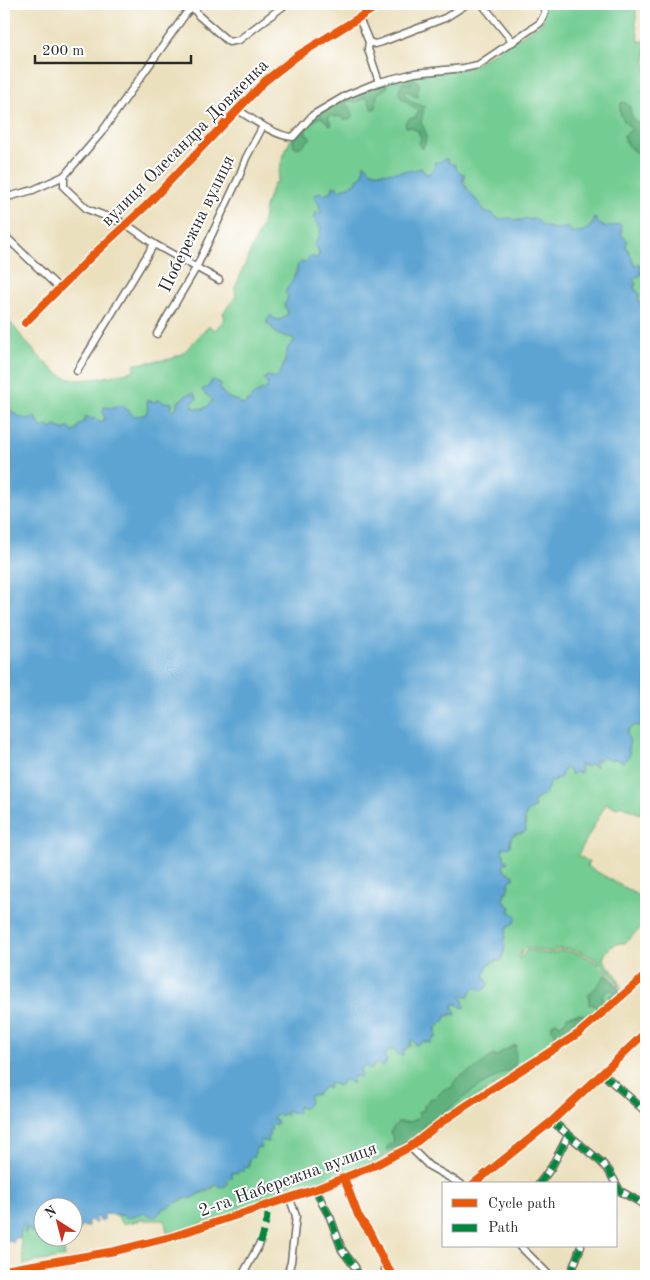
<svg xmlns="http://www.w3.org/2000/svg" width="650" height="1280" font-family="'Old Standard TT',serif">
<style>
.green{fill:#73cc92;stroke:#4f7c5e}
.forest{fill:#5eb07c;stroke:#446e54}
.water{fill:#5da4d3;stroke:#44687f}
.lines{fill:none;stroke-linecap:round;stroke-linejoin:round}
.minor-casing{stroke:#6e6a5e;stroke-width:9}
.major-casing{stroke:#6e6a5e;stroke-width:10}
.minor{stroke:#fff;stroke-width:6}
.major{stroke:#fff;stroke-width:8}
.quiet{stroke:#00873e;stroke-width:6;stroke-dasharray:12 6;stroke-linecap:butt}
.cycleway-casing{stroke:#fff;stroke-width:11}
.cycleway{stroke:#e8590c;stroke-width:8}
.labels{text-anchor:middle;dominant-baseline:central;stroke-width:4;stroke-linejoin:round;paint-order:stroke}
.street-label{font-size:18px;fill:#2b2b2b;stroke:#fff}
</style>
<rect width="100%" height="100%" fill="#fff"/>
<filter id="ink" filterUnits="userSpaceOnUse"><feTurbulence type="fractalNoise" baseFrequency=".02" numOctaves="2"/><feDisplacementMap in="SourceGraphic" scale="10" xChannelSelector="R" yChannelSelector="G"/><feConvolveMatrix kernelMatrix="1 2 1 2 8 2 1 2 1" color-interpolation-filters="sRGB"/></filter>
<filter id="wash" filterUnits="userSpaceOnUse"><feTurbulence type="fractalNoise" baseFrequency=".0096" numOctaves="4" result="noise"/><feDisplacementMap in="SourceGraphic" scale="20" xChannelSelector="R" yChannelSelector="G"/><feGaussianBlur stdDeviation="1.12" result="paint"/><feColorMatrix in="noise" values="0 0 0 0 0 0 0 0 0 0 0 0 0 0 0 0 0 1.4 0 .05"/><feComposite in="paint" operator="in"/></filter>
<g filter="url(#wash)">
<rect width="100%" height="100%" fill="#ebe0be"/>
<!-- green -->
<g class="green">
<path d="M544,4H636V24L639,41H646V89L643,90L646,103V309C639,306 638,299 639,293L634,288L636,284L633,279L641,275L642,273L639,266C634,264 632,263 632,256L629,255V251L626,247L627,240L623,237L621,232L622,230L619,225C610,227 601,229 596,219L592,225L584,231L572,233L568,227C559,232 541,228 536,219C524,219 513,222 500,219C495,217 491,213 486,212C476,200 463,190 464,173H461L456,168L455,165L449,163L447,159L435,164V168L430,173L426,174L421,168C412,172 382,175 373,171C369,170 367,166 364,163L363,175L357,179L356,183L340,190L336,186L325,195H315L314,198L319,204L321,212L320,214L316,213L314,219L321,228V234L316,242L319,256L316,258L310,257L306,262H301C298,267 292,278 292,284L287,287L286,294L288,296L287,300L284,305L288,312L286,317L279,320L269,318L267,320V324L271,326L276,333L293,338L294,341L288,348V355L280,374L275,378L272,377L266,382L268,385L267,388L243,405L225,396L220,389L221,385L212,380L208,388L202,391L213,399C208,407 199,415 191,404L192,402L197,399L196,396L190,394L178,401L175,410L171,409L172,404L164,403L160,400L153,402L147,400L148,409L145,415L134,416L122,405L113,408L104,407L103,412L105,419L101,423L95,418L91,419L85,417V421L79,425L76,431L72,432L68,428C64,430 51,430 48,427L42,428L36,418C34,418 31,419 28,419C21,421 11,412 8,405L9,401L4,398V315C18,331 50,376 71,379C90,382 113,375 133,371L135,364L171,359L183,353L209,326L215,330L225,319L223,313L236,296L235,288L262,225L266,203L274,183L277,182L282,159L291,139L300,129L357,92L405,76L469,68L542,23Z"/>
<path d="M646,722V799L640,814L620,805L618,808L606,804L578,855L589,862L587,866L646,900V923L625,943C615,942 605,949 603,960L617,976L621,988C608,967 587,948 561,949C557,949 554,951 550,952C540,952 533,946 523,950L519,958H521L526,951C534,949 541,954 549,954C553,954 556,951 560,951C587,950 607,969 620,990L619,995L578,1030L409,1142L375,1162L316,1186L168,1235L164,1220H142L123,1224L116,1215C126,1214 133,1219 143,1213L151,1216L162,1208L188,1197L192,1198L201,1193L209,1191L216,1185L224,1186L228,1184L226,1180L232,1178V1172L236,1173L244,1167H249V1160L254,1155L255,1150L261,1140L268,1142V1136L270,1135L268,1131L270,1125L276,1120L272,1119L274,1116L282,1115L286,1110L295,1113L298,1107L301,1108L310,1103L309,1096L318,1092L324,1087L328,1089V1085L331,1083L339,1086L341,1082L346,1079L352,1083L353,1077L360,1074V1068L365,1066L372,1070L371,1066L374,1067L375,1063L383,1066L387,1061L384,1056L387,1052L394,1049L398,1055L410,1046V1040H413L417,1045L423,1041L429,1043L436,1035C433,1026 447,1012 455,1015L453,1004H457L463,1008L461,995L469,996L473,987L477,986L482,989L487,981L484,977L487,966L495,961H501L505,949L503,941L505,938L506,929L514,923L517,917L514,914L511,913L509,906L503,899L505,894L504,892L507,890L510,879H514V876L504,870L503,866L508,862L505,861L504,854L501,853L502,848L510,846C510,831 517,836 526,831C525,820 523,811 535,807L533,802L540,796L545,794L550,782L555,781L556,778H560L565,767C572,770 573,775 581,772L580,764L586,767L590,764L596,767L595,761L604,757L616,759L623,762L629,755L628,747L630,742L627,735L628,730L635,725L638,726Z"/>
<path d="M35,1221L40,1227L42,1221V1238H71L63,1240L65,1257L24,1264C23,1251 17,1235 23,1224L27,1228L28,1227L30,1231L34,1228L35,1231L36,1228Z"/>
</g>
<!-- forest -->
<g class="forest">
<path d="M412,76L420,85L417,92L419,96L415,97L410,92L405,91L404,94L412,102L424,107L421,123C427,132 428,140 422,149L419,144L421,138L418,131L410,127H406L405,123L410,118H416V115L419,112C412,104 389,97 404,82L410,84L411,82L406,78Z"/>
<path d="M387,84L388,86C386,90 378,91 377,96C376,100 377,104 376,108L372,109L368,99L366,97L356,102L347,101L346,104L351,109V112L354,116L349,120L343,119L341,116L337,117L330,115L328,118L332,125L331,126L321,117C314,119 307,126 305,133L311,138L299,148L294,146L293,140C300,132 307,122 315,116C336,101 362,90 387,84Z"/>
<path d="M624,102L630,107C632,122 633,120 646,125V155C635,154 625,147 624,135L632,130C625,122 617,115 621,103Z"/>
<path d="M606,974L616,985L619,991L616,996L611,997L609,996L613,994L614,991C609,988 605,993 602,997L606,1004L602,1008L595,1007L593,1004L589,1005V994L597,986Z"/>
<path d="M594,1011V1013C586,1021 564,1040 554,1038L555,1033L552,1029V1024L556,1022L560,1025L566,1021L567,1016L579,1014L587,1016Z"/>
<path d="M515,1045L516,1046C514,1053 518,1059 514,1067L473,1090L435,1120L426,1122C422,1134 399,1148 386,1150L387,1147L394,1141L390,1132L398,1122H410L419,1117L418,1112L424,1110V1106L431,1098H435L444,1089L452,1088L454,1082L461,1076L473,1070L492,1056H498L501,1052Z"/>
</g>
<!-- water -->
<path class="water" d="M446,158L449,163L455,165C456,169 460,174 464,174L463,182L465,186L486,212L492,213C499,223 503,217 511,218C514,219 516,221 519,221L526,218L528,220L537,219C541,229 559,231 568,227L572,233L584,231L592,225L595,218C601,230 609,227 620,224L622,230L621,234L627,240L626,247L629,251V255L632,256V262L636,266L639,263L640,264L641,275L633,279L636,284L634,285V289L640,294L638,299L642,307L646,309V323L644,329L646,334V722L638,726L635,725L628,730L627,734L630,742L628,747L630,755L623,762L616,759L609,760L604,757L595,761L596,767L590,764L586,767L580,764L581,773L576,772L572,775L568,769L565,768L560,778H556L555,781L550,782L545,794L533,802L535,808L528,811L524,819L526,831C516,836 510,830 510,847L502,848L503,851L501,853L504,854L505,861H508L503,866L504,870L514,875V879L510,880L507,892H504L505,894L503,899L507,905L511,907L509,910L511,913L514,914L517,917L514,923L506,929L505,938L503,941C507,948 502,952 502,960L495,961L487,966L484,977L489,984L484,990C475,987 472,986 469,996L461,995L465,1008L461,1007L457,1004H453V1009L457,1014H450L449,1016L446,1015L445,1020L436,1028V1038L432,1039L431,1043L423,1041L421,1044L415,1045L414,1041L411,1040L410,1045L407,1047L406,1050L403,1049V1055L401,1056L393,1049L387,1052L384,1056L387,1060L384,1066L375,1063V1066H371L372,1070L365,1066L360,1068L361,1077L354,1076L352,1084L346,1079L341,1082L339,1086L331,1083L328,1085V1089L324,1087L318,1094L309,1096L310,1102L303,1109L300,1106L298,1107L297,1114L286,1110L285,1111L287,1116L284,1114L274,1116L273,1120L278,1122L277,1124L270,1125L272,1130L268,1131L270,1135L268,1136L269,1142L260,1140L262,1147L261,1148L257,1147L255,1150V1157H252L249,1160L248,1168L244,1167V1171H240L237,1173L232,1172V1178L226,1180L227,1185L223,1187L216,1185C209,1190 198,1193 192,1198C182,1197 172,1207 162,1209L161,1212L155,1217L143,1213L129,1218L121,1215L104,1214V1220L100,1221L99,1218L96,1217L95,1219L97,1222L95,1224L91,1220L88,1221V1227L81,1226L79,1231L73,1233L72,1208H42L41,1231L35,1222L37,1230L33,1229V1232L31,1233L28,1227L25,1234V1225L23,1224L19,1238H15L13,1243L10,1241L4,1242V398H8V407C16,416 24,422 35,417L42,428L48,425L50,429L56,426L64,430L69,427L72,432L76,431L79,425L85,421L86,416L91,419L95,418L100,423L105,419L103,412L104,407L113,408L122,405L134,416L145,415L148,409L147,400L153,402L161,400L164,403L170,402L172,403L171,409L175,410C178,401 185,394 194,393L197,399L192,402L193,407C204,413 207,406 213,400L203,392L202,389L208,388L212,380L221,383L220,389C224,395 232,402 238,400L242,405H245L255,394L267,388L268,384L264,379L268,376L275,378C284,372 286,356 288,347L294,342L293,338L278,335L271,326L268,325L267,320L271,315L274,319L279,320L286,317L288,312L284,304L287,300L288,296L285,293L297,272V266L301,262H306L310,256L316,258L319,256V250L314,244L319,239L321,228L314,219L316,213L320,214L321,212L319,204L314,199L315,195L320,192L325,195L332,191L333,186L340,190L356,183L357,179L363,175L364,163C367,166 369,170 373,172C381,174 414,171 421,168L426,174L430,173L435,168L434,162H440Z"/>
</g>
<g filter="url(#ink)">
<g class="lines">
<!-- minor casing -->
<g class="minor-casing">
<g id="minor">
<path d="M482,4L513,42"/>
<path d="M193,7L199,16L229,42L239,40L286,4"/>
<path d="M359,18L369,42L368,49L379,82"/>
<path d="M369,42L375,44L382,42L445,18L467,4"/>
<path d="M238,110C252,119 277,137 293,137L313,115L347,95L379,82L415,73L464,68L478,65L540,23L545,13L543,4"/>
<path d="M64,176V187L87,209L126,224L154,244L219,280"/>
<path d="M4,198L33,190L64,176L101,133L187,12L198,4"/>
<path d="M4,235L59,288"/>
<path d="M25,323L93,255L148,204L265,81L297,56L381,4"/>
<path d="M157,334L196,268L239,177L246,158L263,126"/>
<path d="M77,371L154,244"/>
<path d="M603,1074L646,1112"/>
<path d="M552,1121L601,1162L609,1171L620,1191L638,1201L646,1207"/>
<path d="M410,1147L429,1166L461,1184"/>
<path d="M344,1178L358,1215L370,1233L384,1262L393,1276"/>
<path d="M473,1184L552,1121L646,1032"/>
<path d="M539,1184L551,1168L568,1136"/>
<path d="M316,1189L322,1203L330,1217L342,1250L355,1267L358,1276"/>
<path d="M520,1246L550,1276"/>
<path d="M384,1262L386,1276"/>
<path d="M242,1276L260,1243"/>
<path d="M287,1276L291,1262L296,1216L290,1199"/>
<path d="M570,1276L581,1246"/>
</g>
</g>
<!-- major casing -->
<g class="major-casing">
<path id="major" d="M4,1270L115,1251L171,1237L316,1189L378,1164L410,1147L439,1124L467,1105L579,1033L646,975"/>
</g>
<!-- minor -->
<use href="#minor" class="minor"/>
<!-- major -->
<use href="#major" class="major"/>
<!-- quiet -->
<g class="quiet">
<path d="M603,1074L646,1112"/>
<path d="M552,1121L601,1162L609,1171L620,1191L638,1201L646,1207"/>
<path d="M539,1184L551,1168L568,1136"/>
<path d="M316,1189L322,1203L330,1217L342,1250L355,1267L358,1276"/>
<path d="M260,1243L267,1220L268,1206"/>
<path d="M570,1276L581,1246"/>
</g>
<!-- cycleway casing -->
<g class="cycleway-casing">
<g id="cycleway">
<path d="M25,323L93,255L148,204L265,81L297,56L381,4"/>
<path d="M344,1178L358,1215L370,1233L384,1262L393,1276"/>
<path d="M473,1184L552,1121L646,1032"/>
<path d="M4,1270L115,1251L171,1237L316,1189L378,1164L410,1147L439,1124L467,1105L579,1033L646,975"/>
</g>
</g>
<!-- cycleway -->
<use href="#cycleway" class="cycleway"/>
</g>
</g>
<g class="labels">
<!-- street labels -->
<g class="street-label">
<text transform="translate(185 143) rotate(-45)">вулиця Олесандра Довженка</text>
<text transform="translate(197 224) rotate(-64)">Побережна вулиця</text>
<text transform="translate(288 1180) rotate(-20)">2-га Набережна вулиця</text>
</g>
</g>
<!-- margin -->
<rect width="650" height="1280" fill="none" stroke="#fff" stroke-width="20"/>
<!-- legend -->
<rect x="442" y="1182" width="175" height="65" fill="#ffffff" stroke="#aaaaaa"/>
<rect x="452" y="1199" width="25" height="8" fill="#e8590c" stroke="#aaaaaa"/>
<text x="488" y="1208" font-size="15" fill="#2b2b2b">Cycle path</text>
<rect x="452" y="1224" width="25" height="8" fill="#00873e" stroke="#aaaaaa"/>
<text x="488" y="1232" font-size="15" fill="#2b2b2b">Path</text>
<!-- north arrow -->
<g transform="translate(58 1222) rotate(324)"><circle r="24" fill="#ffffff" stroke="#aaaaaa"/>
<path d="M0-4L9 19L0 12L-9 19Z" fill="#c8321e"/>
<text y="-8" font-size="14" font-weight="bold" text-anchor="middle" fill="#2b2b2b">N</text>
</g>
<!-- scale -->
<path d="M35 55v8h156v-8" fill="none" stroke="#2b2b2b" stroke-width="2.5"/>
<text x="42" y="55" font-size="15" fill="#2b2b2b" stroke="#ffffff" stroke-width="4" paint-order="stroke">200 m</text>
</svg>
